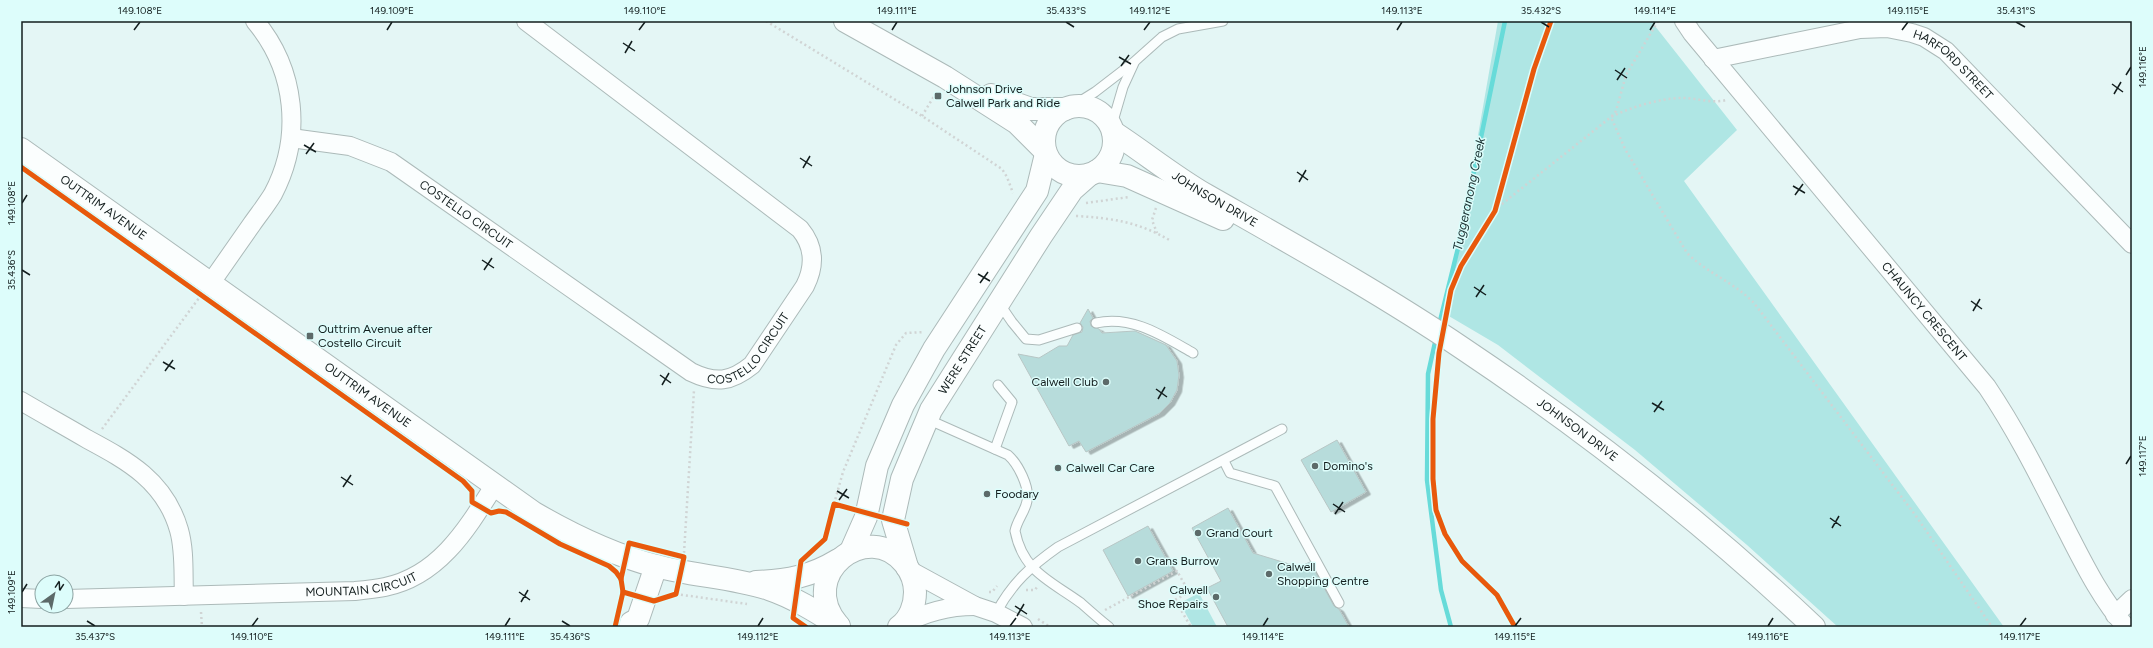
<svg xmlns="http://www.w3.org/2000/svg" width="2153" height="648" font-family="Figtree,sans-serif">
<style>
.green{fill:#afe6e4}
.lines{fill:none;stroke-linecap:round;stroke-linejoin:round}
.stream{stroke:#67dbd9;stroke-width:4.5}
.building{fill:#b7dcdb;stroke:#b8c6c5;filter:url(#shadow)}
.lane-casing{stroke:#acbab9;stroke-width:11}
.street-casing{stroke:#acbab9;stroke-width:20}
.secondary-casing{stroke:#acbab9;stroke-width:24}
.primary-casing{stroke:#acbab9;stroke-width:24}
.path{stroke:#d0d4d4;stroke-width:2.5;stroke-dasharray:2 3;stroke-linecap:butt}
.lane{stroke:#fbfefe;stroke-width:9}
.street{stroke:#fbfefe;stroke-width:18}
.secondary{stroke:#fbfefe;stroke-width:22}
.primary{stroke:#fbfefe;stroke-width:22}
.cycleway-casing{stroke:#ddfdfb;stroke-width:8}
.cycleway{stroke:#e8590c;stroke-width:5}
.ticks{fill:none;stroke:#131e1e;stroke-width:1.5}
.poi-dot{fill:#5c6a69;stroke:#ddfdfb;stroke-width:1.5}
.labels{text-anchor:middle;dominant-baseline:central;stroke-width:3;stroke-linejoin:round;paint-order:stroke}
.street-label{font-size:12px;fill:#131e1e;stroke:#ddfdfb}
.poi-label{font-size:12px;fill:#131e1e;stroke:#ddfdfb;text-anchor:start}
.water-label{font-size:13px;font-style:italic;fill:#1c3434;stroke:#ddfdfb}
.neatline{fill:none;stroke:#131e1e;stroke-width:1.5}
.ticks-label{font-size:10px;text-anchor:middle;fill:#131e1e}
</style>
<defs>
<filter id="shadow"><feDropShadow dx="4.5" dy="2.5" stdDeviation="0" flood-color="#0004"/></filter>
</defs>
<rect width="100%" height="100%" fill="#e4f6f5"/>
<!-- green -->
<g class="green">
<path d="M1498,21H1654L1655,26L1737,130L1684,181L2004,627H1838L1747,545L1635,450L1498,345L1442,312L1459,244Z"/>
<path d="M1199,593L1217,627H1193L1180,603Z"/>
</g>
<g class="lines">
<!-- stream -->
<g class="stream">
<path d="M1439,325L1459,244L1505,21"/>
<path d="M1436,338L1428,374L1427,480L1441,590L1451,627"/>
</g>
</g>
<!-- building -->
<g class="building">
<path d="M1088,309L1093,318L1090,321L1091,326L1099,329L1102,333L1135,331L1166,345L1177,361L1179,375L1177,390L1170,403L1160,413L1086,452L1079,441L1069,446L1018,354L1039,358L1059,346H1067L1073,335L1082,332L1083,327L1080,323Z"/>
<path d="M1337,440L1366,492L1331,512L1301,460Z"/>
<path d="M1228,508L1253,553L1299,567L1310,562L1334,606L1339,609L1349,627H1228L1207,588L1221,581L1192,528Z"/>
<path d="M1148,526L1173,571L1128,596L1103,550Z"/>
</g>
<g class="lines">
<!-- lane casing -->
<g class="lane-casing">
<g id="lane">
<path d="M1071,107L1095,92L1134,62L1162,37L1178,29L1223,21"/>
<path d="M1111,128L1123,87L1134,63"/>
<path d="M999,303L1012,322L1026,339L1039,340L1077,328"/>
<path d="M1096,323C1132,315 1163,336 1193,353"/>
<path d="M927,419L1008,455C1018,464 1030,487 1027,501C1025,512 1017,520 1015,531C1023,572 1051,581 1081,603C1090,611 1099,619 1109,627"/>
<path d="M995,449L1012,402L998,385"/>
<path d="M1224,461L1230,473L1275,486L1339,603"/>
<path d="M996,613C1012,583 1031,566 1058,547L1282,429"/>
</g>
</g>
<!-- street casing -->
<g class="street-casing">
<g id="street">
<path id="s1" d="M1684,21L1692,33L1987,387C2018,433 2042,482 2067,531C2084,564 2101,599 2126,627"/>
<path id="s2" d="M1713,59L1860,29L1887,28L1912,33L1924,37L1946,51L2132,244"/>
<path id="s3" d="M291,138L350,146L391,162L691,372C716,384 731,382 752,365L805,286C815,266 815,247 800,229L526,21"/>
<path d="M210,284C224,264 238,244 252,224C259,214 267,204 273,194C303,137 296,70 255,21"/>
<path d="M21,401C43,414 65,426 87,439C128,461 165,481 179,530C185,551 183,574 184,596"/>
<path d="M909,570L975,606L996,613L1023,627"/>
<path d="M21,598L42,599"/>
<path id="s4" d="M66,599L355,591C365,590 375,589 385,587C439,576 467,529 494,486"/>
<path d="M2115,615L2132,599"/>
<path d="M902,625C925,612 948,606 975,606"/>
</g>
</g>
<!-- secondary casing -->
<g class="secondary-casing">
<g id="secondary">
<path id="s5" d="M21,149L534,513C572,535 613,555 656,566C693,576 733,577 769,589C793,597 817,612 839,626"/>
<path d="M851,551L866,517L877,466L903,405L934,349L1037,191L1046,154"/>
<path id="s6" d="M907,567L893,520L902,479L931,410L1041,236L1072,190L1089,175"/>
<path d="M756,582C787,581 812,576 838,560"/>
<path d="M838,625C795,575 868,517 905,564C911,572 915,582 915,592C915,605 910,619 899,627"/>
<path d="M630,627L631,623L638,619L656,566"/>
</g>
</g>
<!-- primary casing -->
<g class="primary-casing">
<g id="primary">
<path d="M845,21L945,77L1017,123L1045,151"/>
<path d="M991,95L1031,109H1065"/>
<circle cx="1079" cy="141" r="35"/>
<path id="s7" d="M1113,132C1144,152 1173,176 1206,195C1292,244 1379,292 1462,348C1586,431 1705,524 1814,627"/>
<path d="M1097,171L1127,176L1223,219"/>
</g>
</g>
<!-- path -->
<g class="path">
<path d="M766,21L922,116L1002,169L1007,177L1013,193"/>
<path d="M1658,21L1626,75L1616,111L1611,117L1625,149L1687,253C1707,273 1735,283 1754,303L1916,516L1992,627"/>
<path d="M922,116L936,93"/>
<path d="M1086,203L1129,197"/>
<path d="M1497,205L1502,204L1611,117C1631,107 1661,98 1683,98C1697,98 1712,104 1726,100"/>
<path d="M1156,208L1152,220L1157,233"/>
<path d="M1076,216C1112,218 1139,222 1171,241"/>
<path d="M102,429L199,298"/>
<path d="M834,504L843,472L896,345L906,333L924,332"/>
<path d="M684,553L694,390"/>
<path d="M1026,590H1035L1037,587"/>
<path d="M989,592H992L997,586"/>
<path d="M676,594L747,604"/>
<path d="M1105,610L1177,571L1189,592L1175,600L1191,627"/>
<path d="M201,612L202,627"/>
<path d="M1038,619L1050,627"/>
</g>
<!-- lane -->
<use href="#lane" class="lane"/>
<!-- street -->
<use href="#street" class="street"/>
<!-- secondary -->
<use href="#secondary" class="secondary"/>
<!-- primary -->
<use href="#primary" class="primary"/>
<!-- cycleway casing -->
<g class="cycleway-casing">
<g id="cycleway">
<path d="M21,167L463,481L472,491V502L491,513L499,511L506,512L560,544L609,566L616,572L621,579L623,592L615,627"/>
<path d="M621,579L629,543L684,557L676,594L654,601L623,592"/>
<path d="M806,627L793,618L801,561L825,539L834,504L907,524"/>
<path d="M1515,627L1497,595L1462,561L1445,534L1436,510L1433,479V419L1439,353L1451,290L1461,266L1495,211L1534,69L1551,21"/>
</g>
</g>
<!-- cycleway -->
<use href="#cycleway" class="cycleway"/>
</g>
<!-- ticks -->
<path class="ticks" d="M1066,22L1074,27M1541,22L1549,27M2016,22L2025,27M134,30L140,22M387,30L392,22M639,30L645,22M892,30L897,22M1144,30L1150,22M1397,30L1402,22M1650,30L1655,22M1902,30L1908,22M623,43L635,51M625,53L632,41M1119,57L1131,64M1121,66L1129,55M1615,70L1627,78M2126,75L2131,67M1617,80L1625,68M2112,84L2123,92M2114,94L2121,82M304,145L316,152M306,154L314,143M800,158L812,166M803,168L810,156M1297,172L1308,180M1299,182L1306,170M1793,186L1805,193M1795,195L1803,184M22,203L27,195M482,260L494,268M22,270L30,275M484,270L492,258M978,274L990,281M980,283L988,272M1474,287L1486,295M1476,297L1484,285M1971,301L1982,309M1973,311L1980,299M163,362L175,369M165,371L173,360M660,375L671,383M662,385L669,373M1156,389L1167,397M1158,399L1165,387M1652,403L1664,410M1654,412L1662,401M2126,464L2131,456M341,477L353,485M343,487L351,475M837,491L849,498M839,500L847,489M1333,504L1345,512M1335,514L1343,502M1830,518L1841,526M1832,528L1839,516M22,592L27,584M519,592L530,600M521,602L528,590M1015,606L1027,614M1017,616L1024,604M87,621L95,626M562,621L570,626M252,626L258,618M505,626L510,618M758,626L763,618M1010,626L1016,618M1263,626L1268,618M1515,626L1521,618M1768,626L1773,618M2020,626L2026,618"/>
<!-- markers -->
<g class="poi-dot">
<rect x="934" y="92" width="8" height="8" rx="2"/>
<rect x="306" y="332" width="8" height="8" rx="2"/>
<circle cx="1106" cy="382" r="4"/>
<circle cx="1315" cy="466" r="4"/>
<circle cx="1058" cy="468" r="4"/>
<circle cx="987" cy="494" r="4"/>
<circle cx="1198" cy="533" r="4"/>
<circle cx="1138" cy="561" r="4"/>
<circle cx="1269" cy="574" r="4"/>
<circle cx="1216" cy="597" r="4"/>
</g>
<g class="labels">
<!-- street labels -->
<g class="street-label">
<text stroke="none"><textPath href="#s2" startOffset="255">HARFORD STREET</textPath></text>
<text stroke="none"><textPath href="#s7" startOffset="122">JOHNSON DRIVE</textPath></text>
<text stroke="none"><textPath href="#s5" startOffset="101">OUTTRIM AVENUE</textPath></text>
<text stroke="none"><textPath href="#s3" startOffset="195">COSTELLO CIRCUIT</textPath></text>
<text stroke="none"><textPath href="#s1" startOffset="377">CHAUNCY CRESCENT</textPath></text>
<text stroke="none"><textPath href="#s3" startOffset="542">COSTELLO CIRCUIT</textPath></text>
<text stroke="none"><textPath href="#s6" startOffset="225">WERE STREET</textPath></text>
<text stroke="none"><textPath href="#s5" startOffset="425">OUTTRIM AVENUE</textPath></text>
<text stroke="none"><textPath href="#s7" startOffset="552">JOHNSON DRIVE</textPath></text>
<text stroke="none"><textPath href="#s4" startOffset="296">MOUNTAIN CIRCUIT</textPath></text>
</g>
<!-- poi labels -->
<g class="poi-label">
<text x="946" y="89">Johnson Drive<tspan x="946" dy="14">Calwell Park and Ride</tspan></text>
<text x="318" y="329">Outtrim Avenue after<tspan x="318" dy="14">Costello Circuit</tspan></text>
<text x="1098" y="382" text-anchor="end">Calwell Club</text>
<text x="1323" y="466">Domino's</text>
<text x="1066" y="468">Calwell Car Care</text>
<text x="995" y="494">Foodary</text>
<text x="1206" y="533">Grand Court</text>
<text x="1146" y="561">Grans Burrow</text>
<text x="1277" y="567">Calwell<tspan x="1277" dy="14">Shopping Centre</tspan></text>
<text x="1208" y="590" text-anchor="end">Calwell<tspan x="1208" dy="14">Shoe Repairs</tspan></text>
</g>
<!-- water labels -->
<g class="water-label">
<text transform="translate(1469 194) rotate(-78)">Tuggeranong Creek</text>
</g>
</g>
<!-- border -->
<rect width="2153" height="648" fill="none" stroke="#ddfdfb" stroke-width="44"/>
<!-- north arrow -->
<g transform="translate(54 594) rotate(33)"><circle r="19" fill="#ddfdfb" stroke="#8ca4a3"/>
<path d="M0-3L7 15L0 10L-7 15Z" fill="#5c6a69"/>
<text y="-6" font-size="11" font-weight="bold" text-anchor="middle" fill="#131e1e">N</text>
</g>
<rect x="22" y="22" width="2109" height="604" class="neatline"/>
<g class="ticks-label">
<text x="140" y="14">149.108°E</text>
<text x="392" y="14">149.109°E</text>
<text x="645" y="14">149.110°E</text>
<text x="897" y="14">149.111°E</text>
<text x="1066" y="14">35.433°S</text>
<text x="1150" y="14">149.112°E</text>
<text x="1402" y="14">149.113°E</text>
<text x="1541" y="14">35.432°S</text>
<text x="1655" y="14">149.114°E</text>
<text x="1908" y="14">149.115°E</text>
<text x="2016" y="14">35.431°S</text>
<text transform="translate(2142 67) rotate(-90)" y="4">149.116°E</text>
<text transform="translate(11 203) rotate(-90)" y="4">149.108°E</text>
<text transform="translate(11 270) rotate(-90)" y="4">35.436°S</text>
<text transform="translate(2142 456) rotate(-90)" y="4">149.117°E</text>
<text transform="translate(11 592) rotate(-90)" y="4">149.109°E</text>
<text x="95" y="640">35.437°S</text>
<text x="252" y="640">149.110°E</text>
<text x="505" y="640">149.111°E</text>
<text x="570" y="640">35.436°S</text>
<text x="758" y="640">149.112°E</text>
<text x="1010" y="640">149.113°E</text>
<text x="1263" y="640">149.114°E</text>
<text x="1515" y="640">149.115°E</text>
<text x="1768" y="640">149.116°E</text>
<text x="2020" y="640">149.117°E</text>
</g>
</svg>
